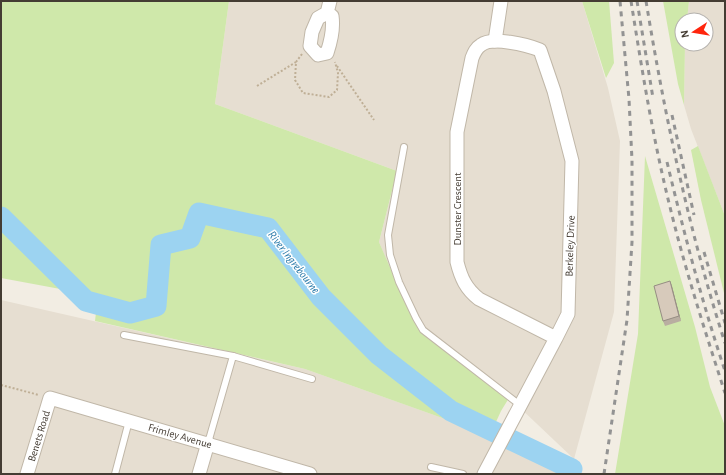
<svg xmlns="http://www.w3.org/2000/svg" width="726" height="475" font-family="'Alegreya Sans',sans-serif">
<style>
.residential{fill:#e6ded1}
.green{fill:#cfe8aa}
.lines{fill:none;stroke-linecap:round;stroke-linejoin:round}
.river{stroke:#9cd3f1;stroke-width:21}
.service-casing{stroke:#c0b7a8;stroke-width:8}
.minor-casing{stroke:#c0b7a8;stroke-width:15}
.path{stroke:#bfaf96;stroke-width:2;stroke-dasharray:2 2;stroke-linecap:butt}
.service{stroke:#fff;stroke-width:6}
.minor{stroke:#fff;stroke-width:13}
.rail{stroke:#939393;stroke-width:3;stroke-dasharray:5 5;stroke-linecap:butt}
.wall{fill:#b9aea1}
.shaded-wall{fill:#968d83}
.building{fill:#d7cabb;stroke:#968d83}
.labels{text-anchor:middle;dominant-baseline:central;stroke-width:3;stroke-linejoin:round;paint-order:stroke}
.street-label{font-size:11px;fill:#443c33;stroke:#fff}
.water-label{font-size:12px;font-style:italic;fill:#2a7aa9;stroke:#fff}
</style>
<rect width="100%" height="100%" fill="#f2ede3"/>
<!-- residential -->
<g class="residential">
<path d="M229,1H582L608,88L620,141L614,312L574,459L501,390L411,318L379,242L397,171L215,104Z"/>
<path d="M689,1H725V216L691,129L684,105L685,44H706V20H687Z"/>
<path d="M1,300L305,369L566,462L564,474H1Z"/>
</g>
<!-- green -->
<g class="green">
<path d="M1,1H229L215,104L397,171L379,242L412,318L501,390L509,398L501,411L490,435L305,369L95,321L98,296L1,278Z"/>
<path d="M582,1H609L614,63L606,78Z"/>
<path d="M663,1H689L687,20H682V44H685L684,105L678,84Z"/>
<path d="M698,146L725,216V297L701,200L691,150Z"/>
<path d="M645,156L695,327L710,387L725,426V474H615L638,334Z"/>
</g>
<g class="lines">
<!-- river -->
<path class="river" d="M1,217L86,301L130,313L156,306L161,245L190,238L199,213L268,228L321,297L379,355L451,411L572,469"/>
<!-- service casing -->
<g class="service-casing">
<g id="service">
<path d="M404,147L388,235L390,255L399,282L416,318L423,330L520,405"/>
<path d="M124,335L233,356"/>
<path d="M208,443L233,356L312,379"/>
<path d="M431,467L463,474"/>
<path d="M115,474L129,421"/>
</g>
</g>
<!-- minor casing -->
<g class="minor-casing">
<g id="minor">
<path d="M327,13L332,16C334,29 331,41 327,53L318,55L310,46L312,32L318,18L327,13L330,1"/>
<path d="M495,41L501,1"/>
<path d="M27,474L50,398L310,474"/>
<path d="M199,474L208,443"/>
<path d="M484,474L556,338L568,314L572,161L554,91L540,50C527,45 492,36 481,45C476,48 474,53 472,58L457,132V262C461,278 466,289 479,299L556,338"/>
</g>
</g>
<!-- path -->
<g class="path">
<path d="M302,54L296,62L295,80L303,93L329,97L337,90L338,73L335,62"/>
<path d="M337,66L374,120"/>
<path d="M257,86L296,62"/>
<path d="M1,385L39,395"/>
</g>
<!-- service -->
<use href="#service" class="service"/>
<!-- minor -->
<use href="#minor" class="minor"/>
<!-- rail -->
<g class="rail">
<path d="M631,1C642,70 653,139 670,207C685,269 705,331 725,393"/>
<path d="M637,1L653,98"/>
<path d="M646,1C665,117 689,231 725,343"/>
<path d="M672,115L694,215"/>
<path d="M667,162C684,233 702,302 725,371"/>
<path d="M704,252L725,323"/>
<path d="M604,474L627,320L632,242V160L629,99L620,1"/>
</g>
</g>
<!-- wall -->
<path class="wall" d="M670,281L681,321L665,326L663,321Z"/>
<!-- shaded-wall -->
<path class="shaded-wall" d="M670,281L672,286L681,321L679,316Z"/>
<!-- building -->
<path class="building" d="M670,281L679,316L663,321L654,286Z"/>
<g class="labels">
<!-- street labels -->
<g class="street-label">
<text transform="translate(457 209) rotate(-90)">Dunster Crescent</text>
<text transform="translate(570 246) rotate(-88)">Berkeley Drive</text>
<text transform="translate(39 436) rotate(-73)">Benets Road</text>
<text transform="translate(180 436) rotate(16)">Frimley Avenue</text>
</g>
<!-- water labels -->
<g class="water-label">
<text transform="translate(294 262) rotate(52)">River Ingrebourne</text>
</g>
</g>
<!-- border -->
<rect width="726" height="475" fill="none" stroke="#443c33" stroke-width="4"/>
<!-- north arrow -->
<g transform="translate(694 32) rotate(258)"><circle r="19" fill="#ffffff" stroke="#b4b1ad"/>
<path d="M0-3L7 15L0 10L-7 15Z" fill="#ff250d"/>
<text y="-6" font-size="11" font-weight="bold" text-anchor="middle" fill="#443c33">N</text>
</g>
</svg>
